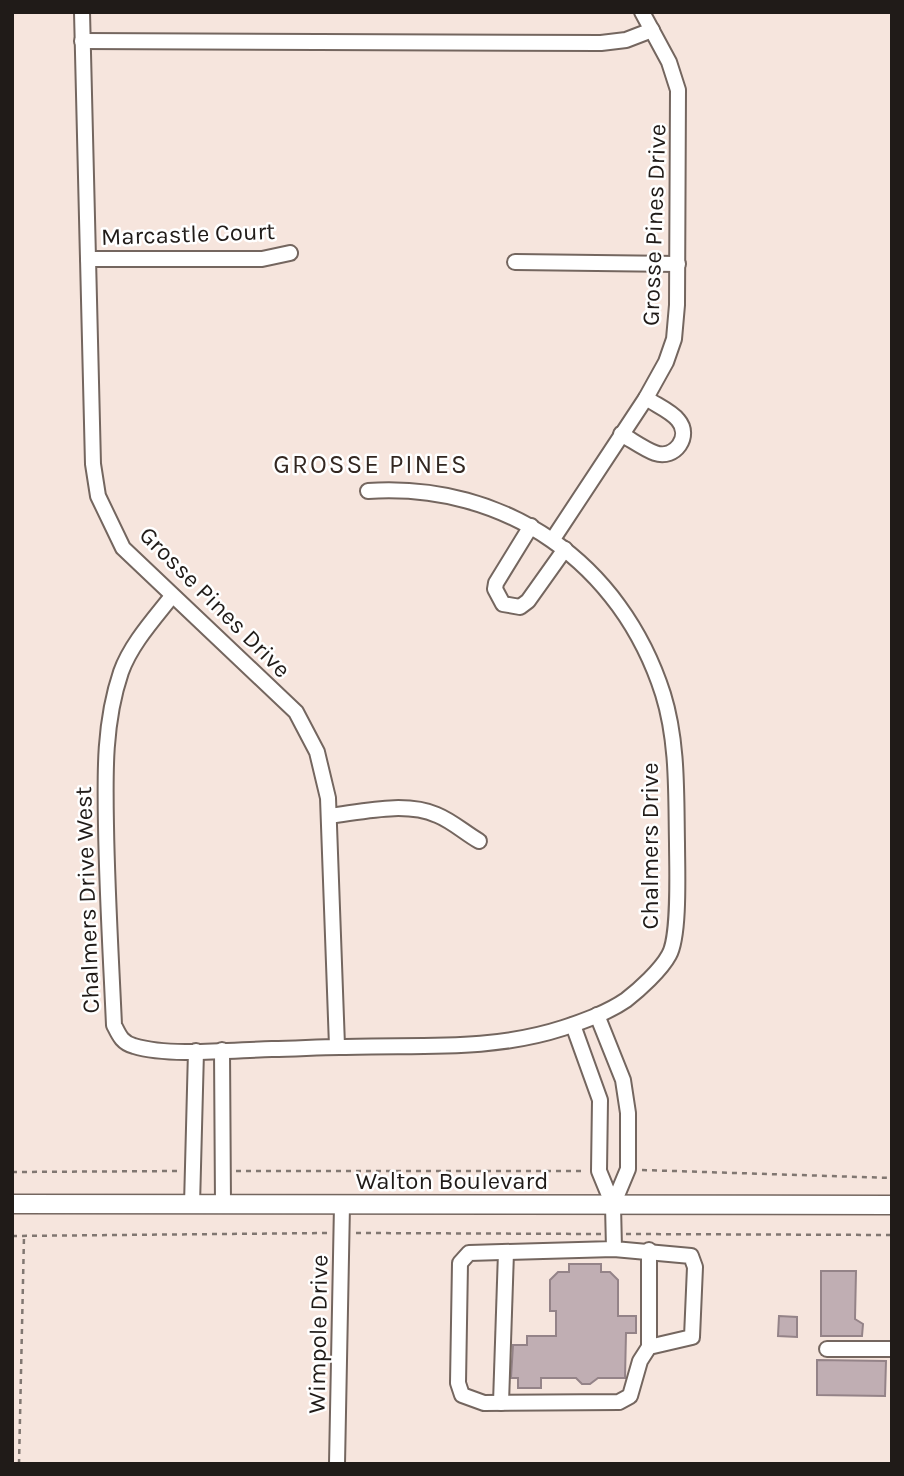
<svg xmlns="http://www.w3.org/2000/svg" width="904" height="1476" font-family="Karla,sans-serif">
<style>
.building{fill:#c0aeb3;stroke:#948388;stroke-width:2}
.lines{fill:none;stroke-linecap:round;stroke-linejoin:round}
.minor-casing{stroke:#74665f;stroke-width:18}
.major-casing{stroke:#74665f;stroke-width:21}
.path{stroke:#817771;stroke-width:2.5;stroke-dasharray:5 5;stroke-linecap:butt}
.minor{stroke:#fff;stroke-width:14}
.major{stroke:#fff;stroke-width:18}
.labels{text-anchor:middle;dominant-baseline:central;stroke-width:5;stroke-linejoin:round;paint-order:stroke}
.street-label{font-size:24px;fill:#201b18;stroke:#fff}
.neighbourhood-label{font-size:26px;letter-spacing:2px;fill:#332721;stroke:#fff}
</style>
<rect width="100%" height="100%" fill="#f6e5dd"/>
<!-- building -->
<g class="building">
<path d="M569,1264H601V1272H610L618,1280V1316H636V1333H626L625,1378H598L590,1384H582L576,1378H541V1388H518V1378H511L513,1345H527V1336H556V1311H550V1280L558,1272H569Z"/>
<path d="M821,1271H856L855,1319L863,1324L862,1336H821Z"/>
<path d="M779,1316L797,1317V1337L778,1336Z"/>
<path d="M817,1360L886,1361L885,1396L817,1395Z"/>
</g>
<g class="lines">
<!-- minor casing -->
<g class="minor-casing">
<g id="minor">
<path d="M82,12L93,464L98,496L123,548L296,712L317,752L328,798L337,1046"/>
<path d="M82,41L601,43L626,40L652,30"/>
<path d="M88,259H262L290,253"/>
<path d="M515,262L678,264"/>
<path d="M621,434C632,440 644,449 655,453C675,460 692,436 678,420C671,411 656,405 646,398"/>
<path d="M531,526L496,583L495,589L503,604L520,607L528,601L565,549"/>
<path d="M553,539L646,398L666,362L674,339L677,305L678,90L669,62L642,12"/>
<path d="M172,596C154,619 131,644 121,672C104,722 105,773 106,826C107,892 111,958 114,1025C119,1035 122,1043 134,1046C170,1057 233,1050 272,1049C295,1049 317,1047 340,1047C416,1044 489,1052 563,1028C584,1021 607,1013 626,1000C639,990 661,970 669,955C680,936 677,867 677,843C676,794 678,742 663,694C621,563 506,482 368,491"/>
<path d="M329,816C362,812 405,801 437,815C452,821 465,833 479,841"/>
<path d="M597,1015L623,1080L628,1113V1169L613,1205"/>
<path d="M573,1025L600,1100L599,1171L613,1205L614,1249L691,1256L695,1267L692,1337L649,1347L640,1361L630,1396L619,1402L484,1403L462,1395L458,1383L460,1263L469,1253L614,1249"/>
<path d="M222,1050L223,1205"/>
<path d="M192,1205L196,1051"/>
<path d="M649,1347V1250"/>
<path d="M827,1349H892"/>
<path d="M501,1403L506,1252"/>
<path d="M337,1464L342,1205"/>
</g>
</g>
<!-- major casing -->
<g class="major-casing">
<path id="major" d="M12,1204L892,1205"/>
</g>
<!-- path -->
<g class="path">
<path d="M642,1170L892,1178"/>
<path d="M236,1171H586"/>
<path d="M12,1172L180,1171"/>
<path d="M356,1233L601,1234"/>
<path d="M626,1234L892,1235"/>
<path d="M12,1236L328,1233"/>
<path d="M19,1464L24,1236"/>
</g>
<!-- minor -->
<use href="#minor" class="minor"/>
<!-- major -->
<use href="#major" class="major"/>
</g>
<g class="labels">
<!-- street labels -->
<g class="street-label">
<text transform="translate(654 225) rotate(-88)">Grosse Pines Drive</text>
<text transform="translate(188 234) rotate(-2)">Marcastle Court</text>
<text transform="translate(215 602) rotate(45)">Grosse Pines Drive</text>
<text transform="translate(650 846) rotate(-90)">Chalmers Drive</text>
<text transform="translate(87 900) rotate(-92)">Chalmers Drive West</text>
<text x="452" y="1181">Walton Boulevard</text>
<text transform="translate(318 1334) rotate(-89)">Wimpole Drive</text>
</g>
<!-- neighbourhood labels -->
<g class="neighbourhood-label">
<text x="371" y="464">GROSSE PINES</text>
</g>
</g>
<!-- border -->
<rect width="904" height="1476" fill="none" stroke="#201b18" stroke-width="28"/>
</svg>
